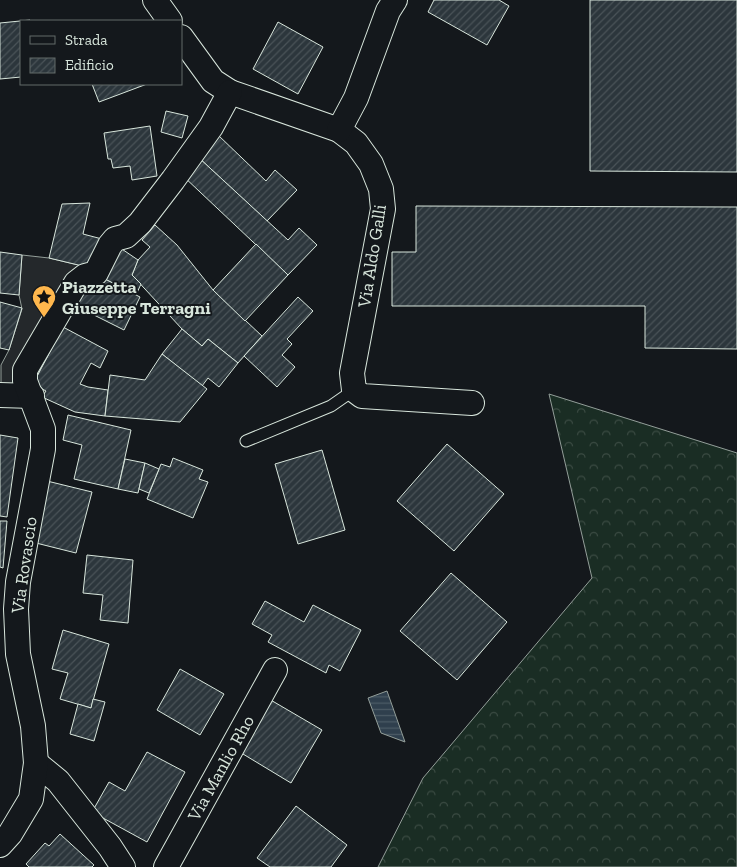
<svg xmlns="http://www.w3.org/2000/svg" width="737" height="867" font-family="'Zilla Slab',serif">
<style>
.forest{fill:url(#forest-crowns);stroke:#939e99}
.parking{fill:#24282b;stroke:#939e99}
.water{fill:url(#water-rules);stroke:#939e99}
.building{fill:url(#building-hatch);stroke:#d8e6dc}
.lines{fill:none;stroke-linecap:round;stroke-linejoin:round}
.lane-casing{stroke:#d8e6dc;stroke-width:13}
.street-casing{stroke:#d8e6dc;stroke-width:26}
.lane{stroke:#14181c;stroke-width:11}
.street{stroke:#14181c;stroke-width:24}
.labels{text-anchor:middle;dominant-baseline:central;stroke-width:4;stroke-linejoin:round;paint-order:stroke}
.street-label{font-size:18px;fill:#d8e6dc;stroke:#14181c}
.poi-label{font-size:18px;font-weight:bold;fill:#d8e6dc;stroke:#14181c;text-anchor:start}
</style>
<defs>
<pattern id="forest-crowns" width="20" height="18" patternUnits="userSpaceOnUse" patternTransform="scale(1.25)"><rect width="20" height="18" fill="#1a2d24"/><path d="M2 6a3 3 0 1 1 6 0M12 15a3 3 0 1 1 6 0" fill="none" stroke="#3b4b43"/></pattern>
<pattern id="water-rules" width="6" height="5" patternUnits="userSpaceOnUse" patternTransform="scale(1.25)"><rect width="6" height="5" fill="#2f3f4d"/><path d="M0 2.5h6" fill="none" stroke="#4c5b66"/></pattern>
<pattern id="building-hatch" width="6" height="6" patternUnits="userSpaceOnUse" patternTransform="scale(1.25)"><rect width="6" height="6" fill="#2c363c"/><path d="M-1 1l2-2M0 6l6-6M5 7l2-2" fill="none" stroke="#4a5358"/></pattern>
</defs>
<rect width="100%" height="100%" fill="#14181c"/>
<!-- forest -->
<path class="forest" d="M549,394L737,453V867H378L423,778L592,578Z"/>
<!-- parking -->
<path class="parking" d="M22,255L49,258L95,269L101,277L95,288L87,284L63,327L33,384L1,388V365L9,350L22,309L19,295Z"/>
<!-- water -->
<path class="water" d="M387,691L405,742L381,733L368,698Z"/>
<!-- building -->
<g class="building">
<path d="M434,0H499L509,6L487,45L428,12Z"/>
<path d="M590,0H737V172L590,171Z"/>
<path d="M30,20V21H21V77L0,79V23Z"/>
<path d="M278,22L323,47L298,94L253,69Z"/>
<path d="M92,84H147L99,102Z"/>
<path d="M166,111L188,116L182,138L161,132Z"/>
<path d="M150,126L157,176L132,180L130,166L113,168L111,159H108L104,133Z"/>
<path d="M218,135L266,181L275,170L297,190L267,221L198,157Z"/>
<path d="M198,157L288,240L299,228L317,245L288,275L182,175Z"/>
<path d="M90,203L83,234L102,239L95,269L49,258L62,204Z"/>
<path d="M416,206L737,207V349L645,348V306H392V252H416Z"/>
<path d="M155,225L177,245L213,290L262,336L238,363L208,339L202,346L182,329L132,275L138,260L150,247L142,240Z"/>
<path d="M256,244L288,275L245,321L213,290Z"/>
<path d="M116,245L138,260L132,275L141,284L136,295L101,277Z"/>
<path d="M0,252L22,255L19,295L0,293Z"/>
<path d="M101,277L140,297L124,330L76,306L87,284L95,288Z"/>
<path d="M298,297L313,311L287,339L292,344L282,355L295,367L277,387L244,356Z"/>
<path d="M0,302L22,308L9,350L0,348Z"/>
<path d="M63,327L108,351L100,368L91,363L80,384L88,387L108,390L105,416L75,412L42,397L46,391L33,384Z"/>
<path d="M182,329L202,346L208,339L238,363L219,387L208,378L202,386L162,354Z"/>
<path d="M162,354L207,389L180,422L105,416L110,375L145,380Z"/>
<path d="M68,415L131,430L118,489L74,479L82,445L63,440Z"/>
<path d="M0,435L18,438L7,517L0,516Z"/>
<path d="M447,444L504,494L454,551L397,501Z"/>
<path d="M322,450L345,530L298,544L275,464Z"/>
<path d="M173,458L203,470L199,479L208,482L193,518L147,499L161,464L170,467Z"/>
<path d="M125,459L145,463L138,493L118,489Z"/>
<path d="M145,463L159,469L149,493L139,489Z"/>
<path d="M47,481L92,492L76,553L32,542Z"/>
<path d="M0,521H7L3,568L0,567Z"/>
<path d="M87,555L133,560L128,623L100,620L103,595L83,593Z"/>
<path d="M451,573L507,622L457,680L400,631Z"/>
<path d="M265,601L304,622L313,605L361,630L340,671L329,665L326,673L268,642L272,635L252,624Z"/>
<path d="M63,630L109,644L91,708L60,699L68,673L52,669Z"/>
<path d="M180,669L224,694L200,735L157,710Z"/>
<path d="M93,699L105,702L94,741L70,734L78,704L91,708Z"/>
<path d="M269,699L322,730L291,783L238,751Z"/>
<path d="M147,752L185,772L147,842L92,812L109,782L125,791Z"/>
<path d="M296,806L347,845L331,867H270L257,858Z"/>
<path d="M60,834L94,865L92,867H29L26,864L45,843L49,846Z"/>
</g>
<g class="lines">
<!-- lane casing -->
<g class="lane-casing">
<path id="lane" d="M246,441L331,406L354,390"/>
</g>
<!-- street casing -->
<g class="street-casing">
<g id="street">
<path d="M155,0L170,21"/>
<path d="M181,37L213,81L230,92L339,130L356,143L371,164L381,189L383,209L352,373L354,390L362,396L472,403"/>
<path d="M339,130L356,98L388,11L395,0"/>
<path d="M0,395L32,396"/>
<path d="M36,763L58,781L110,847L123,867"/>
<path d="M0,845L10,834L31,799L36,763L33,726L18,654L16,609L18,582L43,449V429L25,381V370L76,283L85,276L96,273L110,245L115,239L126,236L140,223L173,180L211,127L230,92"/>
<path d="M166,867L275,670"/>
</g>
</g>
<!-- lane -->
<use href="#lane" class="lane"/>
<!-- street -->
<use href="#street" class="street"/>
</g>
<!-- icons -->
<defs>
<g id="sight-pin" transform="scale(1.25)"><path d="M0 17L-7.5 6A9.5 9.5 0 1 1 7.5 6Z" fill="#ffb74d" stroke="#14181c"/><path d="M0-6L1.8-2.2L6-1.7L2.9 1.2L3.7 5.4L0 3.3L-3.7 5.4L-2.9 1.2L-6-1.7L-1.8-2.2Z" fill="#111"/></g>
</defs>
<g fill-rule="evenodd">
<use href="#sight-pin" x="44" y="297"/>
</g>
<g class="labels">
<!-- street labels -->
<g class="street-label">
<text transform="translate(372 256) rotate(-81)">Via Aldo Galli</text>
<text transform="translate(24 565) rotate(-82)">Via Rovascio</text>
<text transform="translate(221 768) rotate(-61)">Via Manlio Rho</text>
</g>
<!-- poi labels -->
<g class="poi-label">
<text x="62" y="287">Piazzetta<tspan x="62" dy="21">Giuseppe Terragni</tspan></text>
</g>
</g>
<!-- legend -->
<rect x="20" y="20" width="162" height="65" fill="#14181c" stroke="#626a69"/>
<rect x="30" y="36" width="25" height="8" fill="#14181c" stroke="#626a69"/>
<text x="65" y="45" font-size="15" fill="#d8e6dc">Strada</text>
<rect x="30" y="58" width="25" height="15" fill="url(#building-hatch)" stroke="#626a69"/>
<text x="65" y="70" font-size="15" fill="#d8e6dc">Edificio</text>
</svg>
